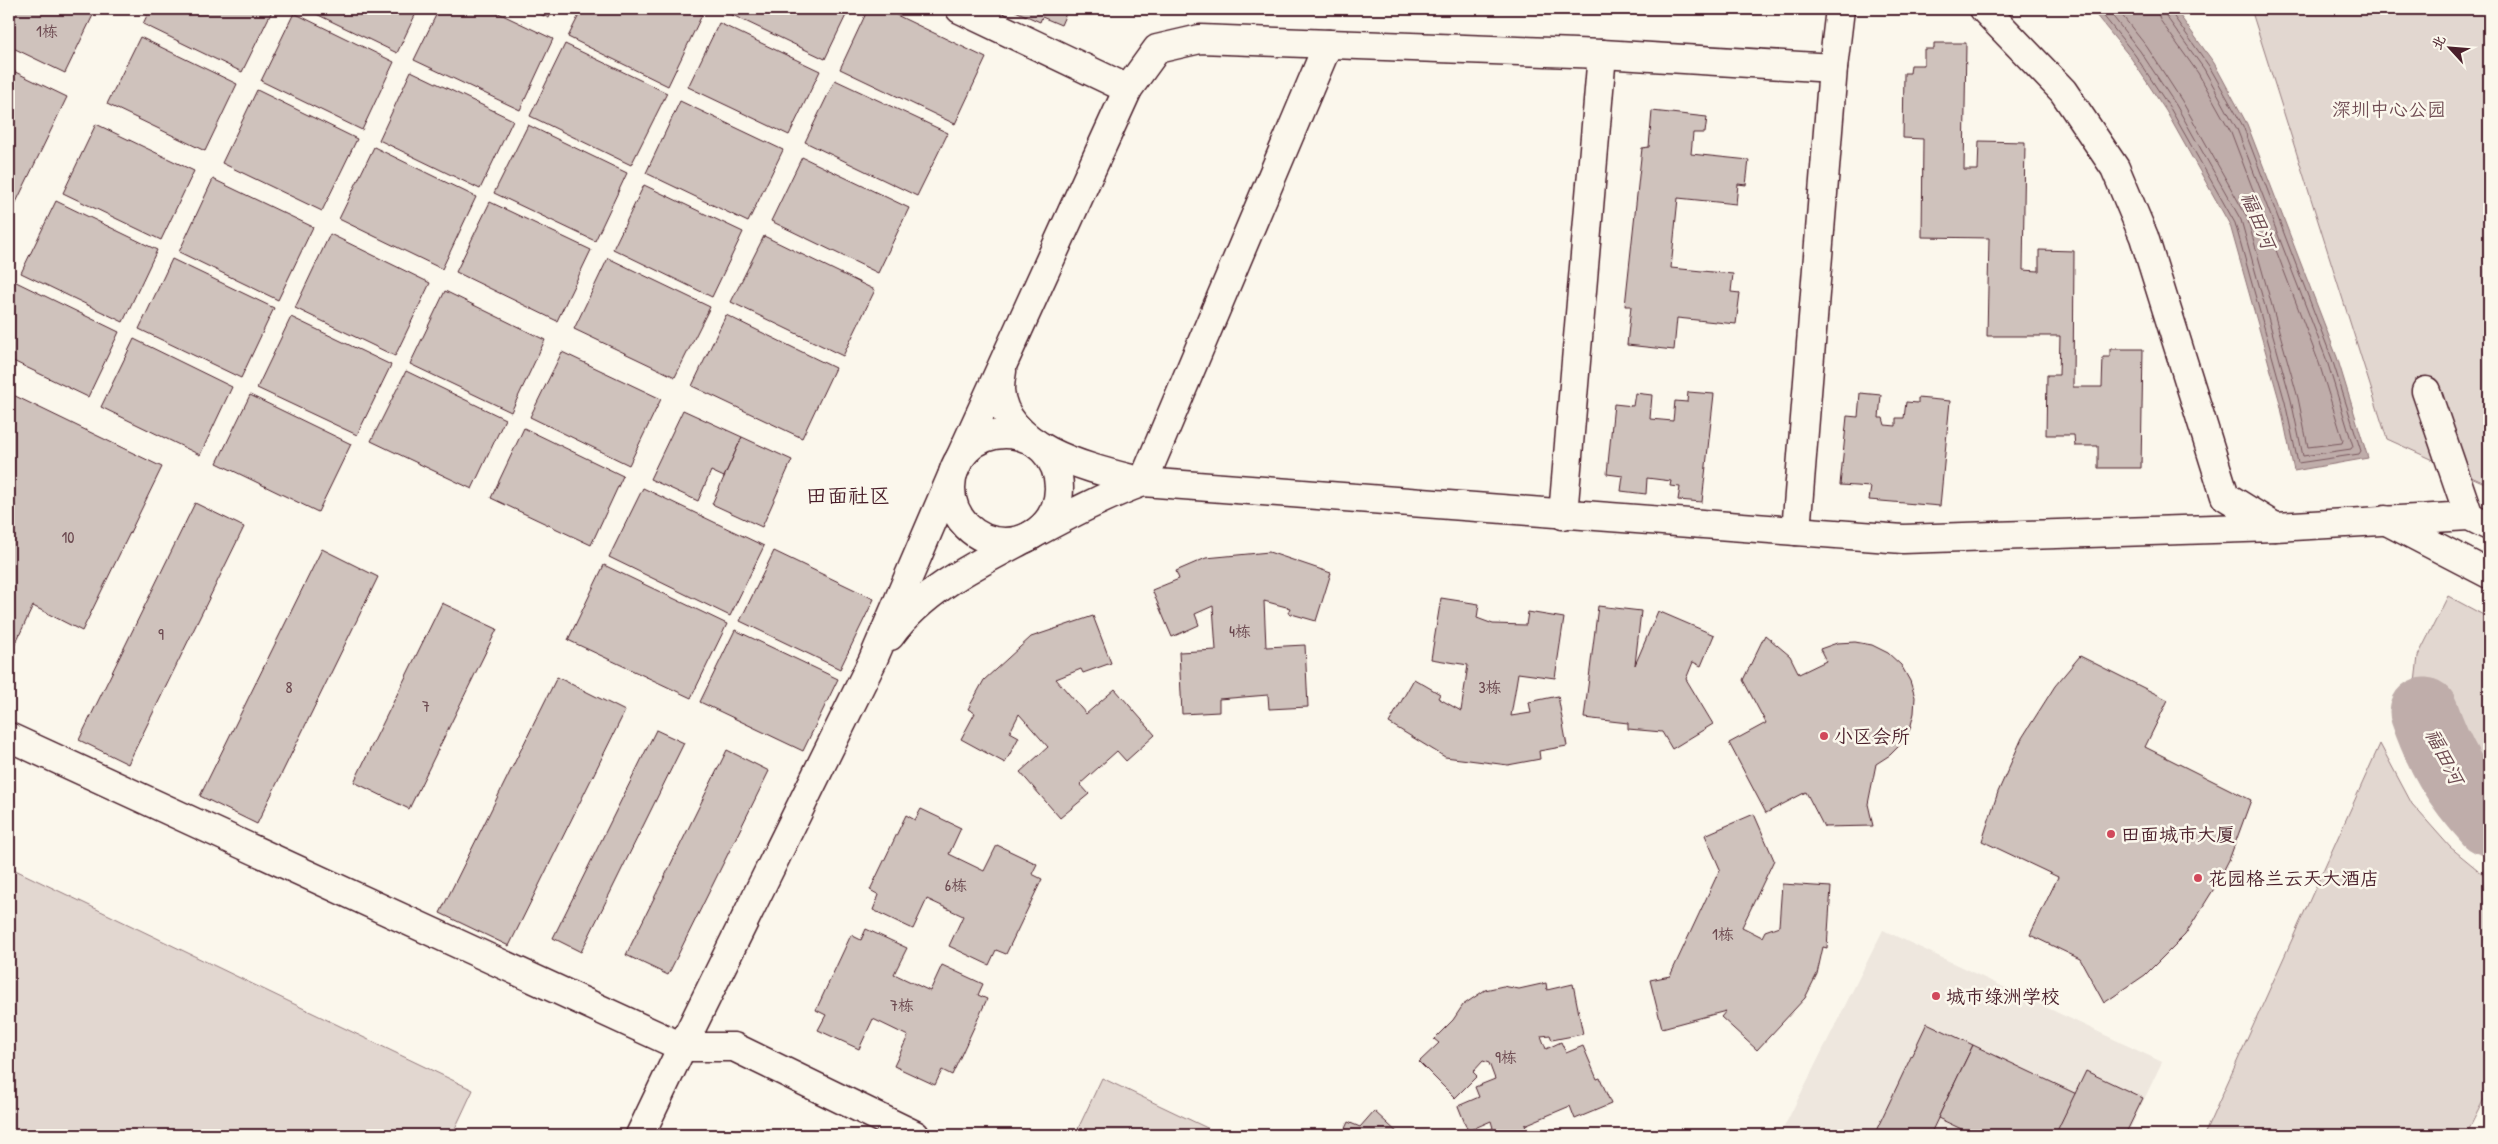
<svg xmlns="http://www.w3.org/2000/svg" width="2498" height="1144" font-family="'Patrick Hand','LXGW WenKai TC',sans-serif">
<style>
.built{fill:#eee7de}
.green{fill:#e2d7d0;stroke:#967b7e}
.water{fill:#bfadaa;stroke:#907477}
.lines{fill:none;stroke-linecap:round;stroke-linejoin:round}
.shore{stroke:#79585e;stroke-width:1}
.river{stroke:#bfadaa;stroke-width:69}
.building{fill:#cfc2bc;stroke:#4a1f2b}
.minor-casing{stroke:#4a1f2b;stroke-width:31}
.minor{stroke:#fbf7ec;stroke-width:28}
.poi-dot{fill:#d1495b;stroke:#fbf7ec;stroke-width:2}
.labels{text-anchor:middle;dominant-baseline:central;stroke-width:5;stroke-linejoin:round;paint-order:stroke}
.number-label{font-size:16px;fill:#6b484f}
.park-label{font-size:19px;fill:#704d54;stroke:#fbf7ec}
.poi-label{font-size:19px;fill:#4a1f2b;stroke:#fbf7ec;text-anchor:start}
.water-label{font-size:20px;font-style:italic;fill:#6d4a51;stroke:#fbf7ec}
.quarter-label{font-size:21px;fill:#4a1f2b;stroke:#fbf7ec}
</style>
<rect width="100%" height="100%" fill="#fbf7ec"/>
<filter id="ink" filterUnits="userSpaceOnUse"><feTurbulence type="fractalNoise" baseFrequency=".02" numOctaves="2"/><feDisplacementMap in="SourceGraphic" scale="10" xChannelSelector="R" yChannelSelector="G"/><feConvolveMatrix kernelMatrix="1 2 1 2 8 2 1 2 1" color-interpolation-filters="sRGB"/></filter>
<g filter="url(#ink)">
<!-- built -->
<path class="built" d="M1883,930L2162,1062L2127,1135H1780Z"/>
<!-- green -->
<g class="green">
<path d="M2251,9H2489V485L2387,439Z"/>
<path d="M2448,596L2489,618V790L2475,777L2429,710L2415,683L2418,656Z"/>
<path d="M2380,744L2412,804L2450,847L2489,879V1089L2466,1135H2204Z"/>
<path d="M9,867L473,1090L452,1135H9Z"/>
<path d="M1102,1078L1222,1135H1075Z"/>
</g>
<!-- water -->
<path class="water" d="M2091,9H2175L2214,63L2247,124L2337,357L2368,458L2294,471L2280,403L2230,225L2166,111L2131,58Z"/>
<g class="lines">
<!-- shore -->
<g class="shore">
<path d="M2098,9L2135,55L2170,108L2235,223L2285,402L2298,463L2359,454L2361,451L2332,359L2243,126L2209,66L2172,14L2171,9"/>
<path d="M2107,9L2140,51L2176,105L2241,220L2291,400L2303,456L2351,449L2353,446L2327,361L2237,129L2204,69L2166,16L2165,9"/>
<path d="M2117,9L2147,47L2182,101L2247,217L2298,398L2308,447L2342,443L2343,440L2319,363L2231,132L2198,73L2160,20L2157,9"/>
</g>
<!-- river -->
<path class="river" d="M2424,712C2439,756 2457,787 2489,821"/>
</g>
<!-- building -->
<g class="building">
<path d="M12,9H96L65,73L9,46V16Z"/>
<path d="M150,9H273L242,72L143,24Z"/>
<path d="M306,9H418L397,53Z"/>
<path d="M439,9H490L553,39L520,110L414,60Z"/>
<path d="M528,9H553L549,18Z"/>
<path d="M582,9H690L702,15L668,86L568,37Z"/>
<path d="M725,9H849L825,59L724,11Z"/>
<path d="M868,9H884L986,58L955,124L840,69Z"/>
<path d="M1011,9H1068L1061,25L1042,17L1040,22Z"/>
<path d="M294,13L394,62L362,130L261,81Z"/>
<path d="M719,23L820,71L789,135L688,87Z"/>
<path d="M140,37L237,84L205,151L107,104Z"/>
<path d="M1934,43H1966L1964,170H1978L1979,141L2025,142L2023,270L2039,271V250L2074,251L2073,387H2102L2103,357H2110V349H2143L2141,468H2098V446H2075L2074,435H2046L2047,375H2059L2060,336H1987L1989,238L1922,237L1923,139L1903,138L1904,73H1910L1911,65H1924V49H1934Z"/>
<path d="M565,44L667,93L631,165L530,116Z"/>
<path d="M9,69L67,97L9,217Z"/>
<path d="M411,71L513,120L480,189L379,140Z"/>
<path d="M835,80L948,133L917,196L805,142Z"/>
<path d="M257,90L357,139L322,211L222,163Z"/>
<path d="M680,101L783,150L748,222L646,173Z"/>
<path d="M1652,111L1707,117L1705,133H1693L1691,154L1749,160L1746,185L1738,184L1736,204L1678,198L1671,268L1733,274L1731,292L1740,293L1736,324L1677,318L1674,350L1627,345L1631,306H1625L1642,148L1649,147Z"/>
<path d="M96,124L194,171L161,240L63,193Z"/>
<path d="M528,125L627,173L595,241L494,193Z"/>
<path d="M374,147L476,197L442,269L339,219Z"/>
<path d="M802,157L909,208L878,273L771,221Z"/>
<path d="M213,179L313,227L278,300L179,252Z"/>
<path d="M644,185L743,232L712,297L613,249Z"/>
<path d="M56,201L157,250L123,322L21,273Z"/>
<path d="M490,202L591,250L557,321L456,272Z"/>
<path d="M330,234L430,283L395,356L295,308Z"/>
<path d="M764,236L875,290L843,356L731,302Z"/>
<path d="M608,258L710,307L675,377L574,329Z"/>
<path d="M172,259L274,308L241,378L139,329Z"/>
<path d="M14,281L119,332L88,397L9,359V292Z"/>
<path d="M445,291L545,340L511,412L410,364Z"/>
<path d="M726,315L835,368L802,438L692,386Z"/>
<path d="M291,317L391,365L357,435L257,388Z"/>
<path d="M134,339L232,387L200,455L101,407Z"/>
<path d="M562,352L661,399L629,465L530,417Z"/>
<path d="M406,371L505,419L472,489L371,441Z"/>
<path d="M1688,392L1714,394L1702,502L1678,500L1680,487L1670,486L1671,481L1647,478L1646,494L1621,491L1623,476L1607,474L1614,404L1633,406L1635,393L1652,395L1650,419L1673,421L1675,401L1687,402Z"/>
<path d="M9,393L162,467L82,631L33,606L9,657Z"/>
<path d="M1860,393L1881,395L1879,418H1883L1885,425L1896,426V418H1904L1906,402L1918,403V398L1950,401L1940,506L1869,500L1871,487L1840,485L1847,416L1858,417Z"/>
<path d="M250,395L351,444L318,512L217,463Z"/>
<path d="M683,410L742,437L724,477L711,471L698,501L650,479Z"/>
<path d="M524,428L623,476L591,545L491,498Z"/>
<path d="M742,437L792,460L762,527L712,504Z"/>
<path d="M643,488L764,546L730,616L609,557Z"/>
<path d="M195,503L244,527L128,764L79,740Z"/>
<path d="M322,549L378,577L257,824L200,796Z"/>
<path d="M774,551L874,599L840,669L740,621Z"/>
<path d="M1269,552L1331,573L1316,621L1288,613L1290,608L1264,601L1266,647L1305,645L1308,707L1269,709L1268,695L1219,699V712L1182,714L1179,652L1216,650L1213,606L1195,614L1199,625L1172,637L1152,590L1179,579L1176,571L1206,558Z"/>
<path d="M604,565L727,624L691,698L568,640Z"/>
<path d="M1441,598L1479,604L1477,618L1493,624L1526,625L1528,612L1564,618L1555,678L1518,673L1511,716L1531,713L1529,702L1558,696L1567,746L1539,751L1540,759L1508,765L1445,757L1389,723L1414,679L1440,694L1438,698L1461,711L1468,665L1431,659Z"/>
<path d="M442,603L497,629L409,809L354,782Z"/>
<path d="M1598,606L1641,611L1635,665L1658,611L1714,635L1701,666L1693,662L1686,679L1713,724L1672,749L1662,732L1628,729V723L1584,718Z"/>
<path d="M1093,616L1111,663L1083,673L1081,669L1056,679L1086,714L1115,689L1155,735L1126,761L1117,751L1080,784L1089,794L1060,818L1020,772L1048,747L1019,714L1010,732L1019,737L1005,763L961,739L975,713L968,709L984,680L1031,637Z"/>
<path d="M735,630L838,679L803,751L700,702Z"/>
<path d="M1765,635L1790,656L1799,674L1826,661L1820,649L1837,643L1855,642L1872,645L1888,653L1901,665L1910,681L1915,697L1914,713L1910,729L1902,743L1890,755L1876,764L1868,804L1873,826L1824,827L1806,792L1766,813L1729,743L1766,723L1743,680Z"/>
<path d="M2080,656L2168,700L2145,747L2251,800L2229,860L2215,887L2185,935L2145,975L2104,1003L2080,959L2030,935L2058,877L1982,841L1998,792L2022,738L2055,686Z"/>
<path d="M557,677L625,711L509,946L440,913Z"/>
<path d="M656,730L684,743L581,952L553,938Z"/>
<path d="M727,750L769,771L668,975L626,955Z"/>
<path d="M921,809L961,828L949,854L984,871L997,845L1037,864L1032,874L1042,879L1006,954L996,950L989,965L949,946L963,916L927,899L913,929L873,910L879,895L870,890L906,815L915,820Z"/>
<path d="M1754,814L1774,860L1742,927L1762,937L1765,931L1779,926L1782,884L1831,887L1827,948L1823,947L1817,974L1805,998L1757,1050L1721,1017L1726,1011L1662,1028L1650,980L1670,976L1720,869L1705,835Z"/>
<path d="M866,929L907,948L894,974L930,991L942,965L983,984L978,995L987,999L952,1075L942,1070L935,1085L894,1066L908,1036L873,1019L859,1049L818,1030L826,1015L816,1010L851,935L861,940Z"/>
<path d="M1546,983L1547,990L1573,984L1583,1034L1552,1040L1550,1035L1541,1036L1546,1049L1561,1042L1566,1053L1583,1046L1597,1079L1600,1078L1611,1104L1575,1119L1570,1106L1525,1125L1529,1135H1491L1489,1130L1493,1128L1491,1121L1468,1131L1458,1106L1479,1097L1475,1087L1495,1079L1489,1063L1483,1061L1473,1072L1477,1076L1455,1098L1419,1062L1439,1043L1434,1039L1453,1020L1463,1005L1485,990L1503,986L1519,989Z"/>
<path d="M1927,1023L1973,1045L1930,1135H1874Z"/>
<path d="M1973,1045L2123,1116L2114,1135H1974L1938,1118Z"/>
<path d="M2086,1071L2143,1098L2125,1135H2055Z"/>
<path d="M1374,1111L1400,1135H1342L1348,1122L1360,1127Z"/>
</g>
<g class="lines">
<!-- minor casing -->
<g class="minor-casing">
<g id="minor">
<path d="M960,9L1128,89"/>
<path d="M1984,9L2063,91L2115,168L2144,237L2225,496L2275,527"/>
<path d="M1002,371C1001,377 1000,384 1000,390C1004,451 1097,470 1143,482L1903,539L2275,527L2469,516L2489,526"/>
<path d="M2426,391L2469,516"/>
<circle cx="1005" cy="488" r="54"/>
<path d="M1563,515L1602,54"/>
<path d="M2385,520L2489,574"/>
<path d="M1796,531L1833,68L1840,9"/>
<path d="M890,636C923,590 977,564 1026,538C1065,517 1102,497 1143,482L1328,44"/>
<path d="M9,737L682,1047H734L915,1135"/>
<path d="M640,1135L682,1047L872,662L954,471L1128,89L1157,49L1200,39L1602,54L1833,68"/>
</g>
</g>
<!-- minor -->
<use href="#minor" class="minor"/>
</g>
</g>
<!-- markers -->
<g class="poi-dot">
<circle cx="1824" cy="736" r="5"/>
<circle cx="2111" cy="834" r="5"/>
<circle cx="2198" cy="878" r="5"/>
<circle cx="1936" cy="996" r="5"/>
</g>
<g class="labels">
<!-- number labels -->
<g class="number-label">
<text x="47" y="31">1栋</text>
<text x="68" y="537">10</text>
<text x="1240" y="631">4栋</text>
<text x="161" y="634">9</text>
<text x="289" y="687">8</text>
<text x="1490" y="687">3栋</text>
<text x="426" y="706">7</text>
<text x="956" y="885">6栋</text>
<text x="1723" y="934">1栋</text>
<text x="902" y="1005">7栋</text>
<text x="1506" y="1057">9栋</text>
</g>
<!-- park labels -->
<g class="park-label">
<text x="2389" y="109">深圳中心公园</text>
</g>
<!-- poi labels -->
<g class="poi-label">
<text x="1834" y="736">小区会所</text>
<text x="2121" y="834">田面城市大厦</text>
<text x="2208" y="878">花园格兰云天大酒店</text>
<text x="1946" y="996">城市绿洲学校</text>
</g>
<!-- water labels -->
<g class="water-label">
<text transform="translate(2259 220) rotate(68)">福田河</text>
<text transform="translate(2445 756) rotate(63)">福田河</text>
</g>
<!-- quarter labels -->
<g class="quarter-label">
<text x="848" y="495">田面社区</text>
</g>
</g>
<!-- margin -->
<rect width="2498" height="1144" fill="none" stroke="#fbf7ec" stroke-width="30"/>
<rect x="15" y="15" width="2468" height="1114" fill="none" stroke="#4a1f2b" stroke-width="2" filter="url(#ink)"/>
<!-- north arrow -->
<g transform="translate(2450 48) rotate(296)" stroke="#fbf7ec" stroke-width="4" paint-order="stroke">
<path d="M0-4L9 19L0 12L-9 19Z" fill="#4a1f2b"/>
<text y="-8" font-size="14" font-weight="bold" text-anchor="middle" fill="#4a1f2b">北</text>
</g>
</svg>
